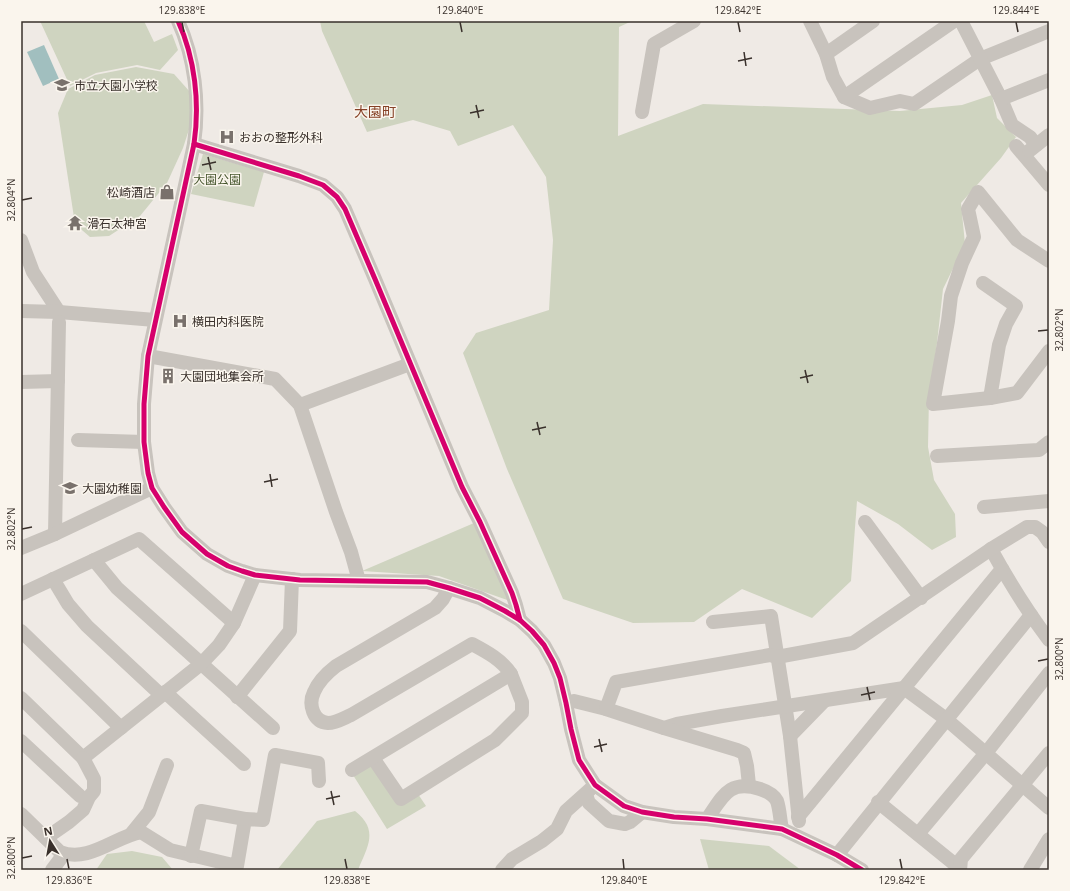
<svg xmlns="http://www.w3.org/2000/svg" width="1070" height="891" font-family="'Open Sans','Noto Sans JP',sans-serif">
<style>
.green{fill:#cfd4c0}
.water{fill:#a1bfbf}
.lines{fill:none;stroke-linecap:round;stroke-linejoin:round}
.minor{stroke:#c8c3bd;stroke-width:14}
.cycleway-casing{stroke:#faf5ed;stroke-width:8}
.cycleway{stroke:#d6006c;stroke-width:5}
.ticks{fill:none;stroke:#39302b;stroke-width:1.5}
.labels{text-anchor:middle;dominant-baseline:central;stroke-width:3;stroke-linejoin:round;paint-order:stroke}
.poi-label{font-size:12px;fill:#39302b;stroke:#faf5ed;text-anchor:start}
.park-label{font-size:12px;fill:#47572f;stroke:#faf5ed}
.quarter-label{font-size:14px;fill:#864126;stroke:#faf5ed}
.neatline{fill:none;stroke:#39302b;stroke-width:1.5}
.ticks-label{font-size:10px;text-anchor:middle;fill:#39302b}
</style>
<rect width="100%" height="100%" fill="#efeae5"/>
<!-- green -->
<g class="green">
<path d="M40,21H144L154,42L172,34L178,50L160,70L137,65L96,73L70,86Z"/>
<path d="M320,21H632L619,27L618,136L703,104L900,111L962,105L992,95L997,118L1016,137L1001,158L961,203L965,244L943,289L937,343L929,397L928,447L934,480L955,514L956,537L932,550L898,524L857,501L851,581L812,618L742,589L694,622L633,623L563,599L507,469L463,353L476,333L549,310L553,240L546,177L513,125L458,146L450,131L413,120L367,132L322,31Z"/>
<path d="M136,67L174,74L190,92L194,114L183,148L167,183L140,216L109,236L90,237L75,224L58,113L68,89L95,75Z"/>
<path d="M203,154L264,172L254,207L191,194Z"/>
<path d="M474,523L510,601L439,576L362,571Z"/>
<path d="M366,766L374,767L397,803L418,794L426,806L387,829L353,775Z"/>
<path d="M355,811C379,830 368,846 358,870H277L317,821Z"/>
<path d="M700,839L769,846L801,870H709Z"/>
<path d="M132,851L162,857L173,870H96L107,854Z"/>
</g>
<!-- water -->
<path class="water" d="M44,45L59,79L43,86L27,52Z"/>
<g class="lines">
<!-- minor -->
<g class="minor">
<path d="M178,21C195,58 200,103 194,144L148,356L144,404V442L148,473L152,488L164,507L182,532L207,554L228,566L242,571L255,575L300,580L427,582L449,588L480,598L505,611L520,620L532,631L544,645L554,663L560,678L566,703L571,729L579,760L595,785L624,806L642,812L674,817L707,819L782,829L837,855L862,870"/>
<path d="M810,21L826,54L833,77L844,97L870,108L900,101L914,104L980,59L1049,31"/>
<path d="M961,21L1001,99L1012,125L1030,137L1036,145"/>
<path d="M826,54L873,21"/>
<path d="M844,97L954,21"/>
<path d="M1001,99L1049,80"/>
<path d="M642,112L654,44L694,21"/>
<path d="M194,144L299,176L323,185L337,197L345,209L375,279L462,487L480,522L512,593L516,605L520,620"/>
<path d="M1016,146L1049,185"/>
<path d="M1029,151L1049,135"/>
<path d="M21,240L33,272L59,312"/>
<path d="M1049,261L1017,240L978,192L968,209L974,237L962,263L951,296L948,321L933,404L990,398L1017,393L1049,351"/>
<path d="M983,283L1016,306L1006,324L999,345L990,398"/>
<path d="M21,311L59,312L155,320"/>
<path d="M148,356L275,379L300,405L336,512L351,552L359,581"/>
<path d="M21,382L58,381"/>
<path d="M300,405L410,364"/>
<path d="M78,440L144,442"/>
<path d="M937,456L1039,450L1049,442"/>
<path d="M984,507L1049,501"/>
<path d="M865,522L921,598"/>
<path d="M55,534L59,322"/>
<path d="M21,548L55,534L152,488"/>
<path d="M991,549C1008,580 1027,611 1049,640"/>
<path d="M94,560L117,588L273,728"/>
<path d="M53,579L68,604L87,626L161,695"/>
<path d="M21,594L139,539L234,623"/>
<path d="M713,622L771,616L790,736L799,821"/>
<path d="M21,631L121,728"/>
<path d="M165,692L244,764"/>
<path d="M237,697L290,631L292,579"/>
<path d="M21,698L83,758L201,664L219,645L234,623L255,575"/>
<path d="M566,703L574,701L606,709L664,728L677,724L722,716L904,688L946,719L1049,808"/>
<path d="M606,709L616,682L770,655L777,657L853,643L991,549L1027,527H1035L1042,532L1049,542"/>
<path d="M664,728L737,750L744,753L747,766L749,785"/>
<path d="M790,736L824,701"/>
<path d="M21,741L80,796"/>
<path d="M373,758L401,799L495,740L522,713V702L511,674"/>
<path d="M352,770L511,674C502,660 487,652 472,644L351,715C344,718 336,723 328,723C313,722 308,704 314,692C318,682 327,673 336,666L435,608L443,599L449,588"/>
<path d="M586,795L589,803L609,821L625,824L630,822L642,812"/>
<path d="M878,802L952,862L959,870"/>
<path d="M21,814L60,852C89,863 114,837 141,832L170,850L237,866L245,819L263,820L275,755L318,763L319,781"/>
<path d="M798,817L1002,569"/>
<path d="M707,819C723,796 729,779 760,789C766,791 774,795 777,801C780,810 780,820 782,829"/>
<path d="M132,833L149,812L167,765"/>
<path d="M918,834L986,753L1049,673"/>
<path d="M46,838L69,822L83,810L89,797L94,791V779L83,758"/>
<path d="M837,855L1031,615"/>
<path d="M191,856L201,811L245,819"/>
<path d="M52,870L64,854"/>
<path d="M502,870L512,859L542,841L557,829L566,811L595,785"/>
<path d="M960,870L961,859L1049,753"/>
<path d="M1030,870L1049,839"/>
</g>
<!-- cycleway casing -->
<g class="cycleway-casing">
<g id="cycleway">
<path d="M178,21C195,58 200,103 194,144L148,356L144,404V442L148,473L152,488L164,507L182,532L207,554L228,566L242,571L255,575L300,580L427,582L449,588L480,598L505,611L520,620L532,631L544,645L554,663L560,678L566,703L571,729L579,760L595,785L624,806L642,812L674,817L707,819L782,829L837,855L862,870"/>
<path d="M194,144L299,176L323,185L337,197L345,209L375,279L462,487L480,522L512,593L516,605L520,620"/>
</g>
</g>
<!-- cycleway -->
<use href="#cycleway" class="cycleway"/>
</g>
<!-- ticks -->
<path class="ticks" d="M182,22L184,32M460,22L462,32M738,22L740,32M1016,22L1018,32M744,52L746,66M738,61L752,58M476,105L479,118M470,113L484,110M208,157L211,170M202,165L216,162M22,200L32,198M1038,331L1048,330M805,370L808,383M800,378L813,375M537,422L540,435M532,430L546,427M270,474L272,487M264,482L278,479M22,529L32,527M1038,661L1048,659M867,687L870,700M861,695L875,692M599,739L602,752M594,747L607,744M331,791L334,805M326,799L340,796M22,858L32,856M67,859L69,869M345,859L347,869M623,859L624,869M900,859L902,869"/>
<!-- icons -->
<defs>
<g id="school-bare" transform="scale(1.2)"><path d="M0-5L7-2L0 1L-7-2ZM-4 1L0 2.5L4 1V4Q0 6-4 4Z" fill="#79716c" stroke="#faf5ed" stroke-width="2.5" paint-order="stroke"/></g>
<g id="hospital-bare" transform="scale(1.2)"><path d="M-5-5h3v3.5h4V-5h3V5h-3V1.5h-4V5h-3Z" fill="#79716c" stroke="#faf5ed" stroke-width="2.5" paint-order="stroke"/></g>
<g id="shop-bare" transform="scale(1.2)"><path d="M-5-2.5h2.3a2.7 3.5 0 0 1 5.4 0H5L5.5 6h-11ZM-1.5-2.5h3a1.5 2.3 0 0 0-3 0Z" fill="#79716c" stroke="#faf5ed" stroke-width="2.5" paint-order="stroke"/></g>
<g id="temple-bare" transform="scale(1.2)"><path d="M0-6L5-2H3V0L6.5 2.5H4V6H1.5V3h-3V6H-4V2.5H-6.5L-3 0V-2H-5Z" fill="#79716c" stroke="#faf5ed" stroke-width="2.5" paint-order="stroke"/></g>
<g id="building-bare" transform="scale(1.2)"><path d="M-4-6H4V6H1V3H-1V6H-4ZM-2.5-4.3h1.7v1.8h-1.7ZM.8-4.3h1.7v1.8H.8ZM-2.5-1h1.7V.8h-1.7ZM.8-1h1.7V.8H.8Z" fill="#79716c" stroke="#faf5ed" stroke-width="2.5" paint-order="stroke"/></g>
</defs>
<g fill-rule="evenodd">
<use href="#school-bare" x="62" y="85"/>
<use href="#hospital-bare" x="227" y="137"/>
<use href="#shop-bare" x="167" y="192"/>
<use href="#temple-bare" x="75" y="223"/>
<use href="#hospital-bare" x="180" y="321"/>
<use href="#building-bare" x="168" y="376"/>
<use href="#school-bare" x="70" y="488"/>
</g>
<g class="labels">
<!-- poi labels -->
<g class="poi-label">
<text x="74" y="85">市立大園小学校</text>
<text x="239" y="137">おおの整形外科</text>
<text x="155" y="192" text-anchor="end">松崎酒店</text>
<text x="87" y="223">滑石太神宮</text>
<text x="192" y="321">横田内科医院</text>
<text x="180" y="376">大園団地集会所</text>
<text x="82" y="488">大園幼稚園</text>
</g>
<!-- park labels -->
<g class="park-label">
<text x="217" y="179">大園公園</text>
</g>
<!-- quarter labels -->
<g class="quarter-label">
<text x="375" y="111">大園町</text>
</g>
</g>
<!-- border -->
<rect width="1070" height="891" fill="none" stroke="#faf5ed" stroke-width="44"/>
<!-- north arrow -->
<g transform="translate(50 841) rotate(349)" stroke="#faf5ed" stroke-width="3" paint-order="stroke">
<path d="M0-3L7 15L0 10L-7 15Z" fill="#39302b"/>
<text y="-6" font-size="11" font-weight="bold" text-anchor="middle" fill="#39302b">N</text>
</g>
<rect x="22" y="22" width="1026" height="847" class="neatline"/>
<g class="ticks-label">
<text x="182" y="14">129.838°E</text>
<text x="460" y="14">129.840°E</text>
<text x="738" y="14">129.842°E</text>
<text x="1016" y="14">129.844°E</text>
<text transform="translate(11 200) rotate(-90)" y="4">32.804°N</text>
<text transform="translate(1059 330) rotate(-90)" y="4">32.802°N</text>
<text transform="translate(11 529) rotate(-90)" y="4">32.802°N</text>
<text transform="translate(1059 659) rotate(-90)" y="4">32.800°N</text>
<text transform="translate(11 858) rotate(-90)" y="4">32.800°N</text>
<text x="69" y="884">129.836°E</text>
<text x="347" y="884">129.838°E</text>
<text x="624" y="884">129.840°E</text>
<text x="902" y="884">129.842°E</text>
</g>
</svg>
